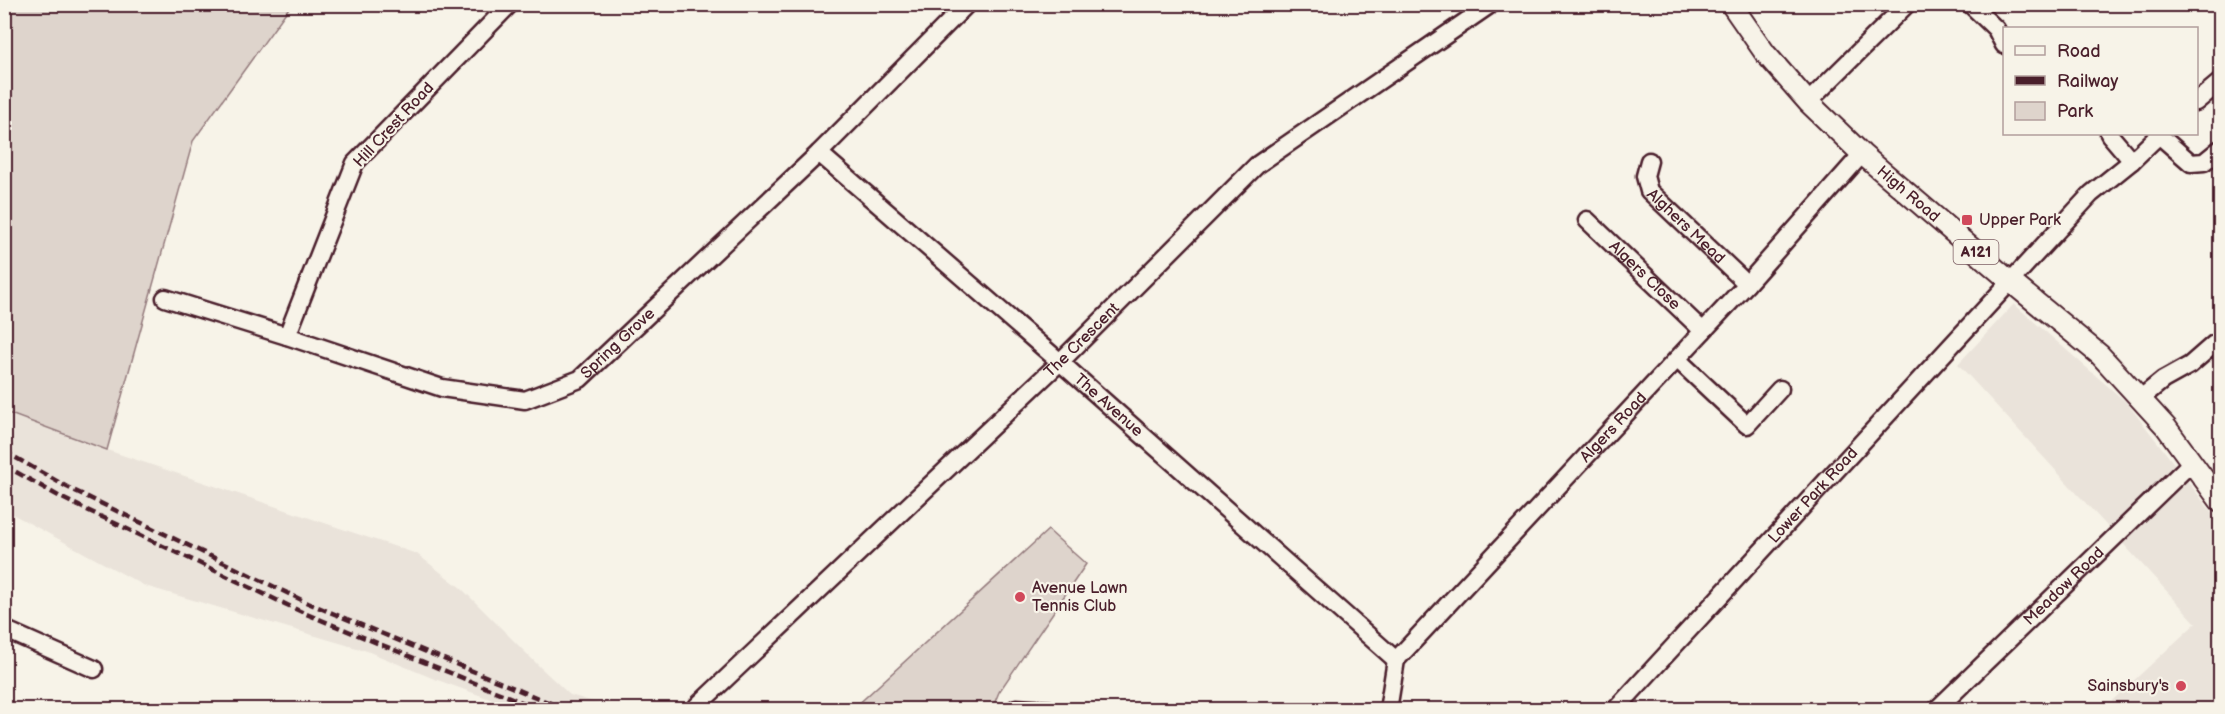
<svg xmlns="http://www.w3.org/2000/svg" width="2225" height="714" font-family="'Balsamiq Sans',sans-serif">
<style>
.built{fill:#eae3da}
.green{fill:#ded4cc;stroke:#947a7c;stroke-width:1.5}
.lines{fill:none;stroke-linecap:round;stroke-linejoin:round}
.minor-casing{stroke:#4a1f2b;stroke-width:21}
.major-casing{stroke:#4a1f2b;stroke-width:24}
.minor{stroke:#f7f3e8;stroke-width:16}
.major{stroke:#f7f3e8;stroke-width:20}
.rail{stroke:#4a1f2b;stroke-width:4.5;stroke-dasharray:9 4.5;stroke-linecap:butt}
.poi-dot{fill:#d1495b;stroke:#f7f3e8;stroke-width:2}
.labels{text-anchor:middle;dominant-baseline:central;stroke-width:4.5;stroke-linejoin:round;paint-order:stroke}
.shield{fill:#f7f3e8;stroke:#7e5f64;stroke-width:1.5}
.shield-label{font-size:15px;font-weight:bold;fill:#4a1f2b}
.street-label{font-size:16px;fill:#4a1f2b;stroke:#f7f3e8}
.poi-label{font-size:16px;fill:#4a1f2b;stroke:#f7f3e8;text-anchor:start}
</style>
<rect width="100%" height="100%" fill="#f7f3e8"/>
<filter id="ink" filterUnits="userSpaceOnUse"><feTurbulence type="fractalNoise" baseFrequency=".0167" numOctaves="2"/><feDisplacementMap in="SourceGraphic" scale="12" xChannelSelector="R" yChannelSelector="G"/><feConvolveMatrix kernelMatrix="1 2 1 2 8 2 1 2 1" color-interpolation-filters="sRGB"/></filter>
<g filter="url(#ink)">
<!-- built -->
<g class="built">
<path d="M2014,304L2127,403L2220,523V709H2103L2196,623L1958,364Z"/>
<path d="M4,412L107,450L417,554L461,588L541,668L570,695L618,709H518L432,678L367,651L145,586L5,510Z"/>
</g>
<!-- green -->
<g class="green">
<path d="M4,5H291L193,141L107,450L5,412Z"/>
<path d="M1048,530L1086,564L999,692L992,709H853Z"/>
</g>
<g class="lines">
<!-- minor casing -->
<g class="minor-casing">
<g id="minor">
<path d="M1970,4L1996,29L2004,45"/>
<path d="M1808,102L1907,4"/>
<path d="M2196,102L2220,82"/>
<path d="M2109,134L2132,161"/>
<path d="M2159,135L2191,163L2204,162L2220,149"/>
<path id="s1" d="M819,153L1060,362L1396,660"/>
<path id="s2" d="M1649,161L1645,176L1649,191L1747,284"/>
<path id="s3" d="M1587,220L1703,331"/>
<path id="s4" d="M165,298L287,336L442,388L525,400L580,379L819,153L967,4"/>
<path d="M287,336L355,163L510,4"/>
<path d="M1677,359L1747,425L1780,389"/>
<path d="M2141,398L2163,380L2190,365L2214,344L2220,342"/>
<path d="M4,629L94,669"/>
<path id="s5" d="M697,706L1060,362L1257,165L1491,4"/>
<path d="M1016,708L1050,710"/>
<path id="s6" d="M1388,710L1396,660L1747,284L1862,154"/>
<path id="s7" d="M1615,710L2091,194L2132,161L2160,134"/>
<path id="s8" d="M1936,710L2192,462"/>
</g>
</g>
<!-- major casing -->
<g class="major-casing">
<g id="major">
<path id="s9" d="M1731,4L1765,53L1808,102L1862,154L2011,282L2100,355L2166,427L2220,501"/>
</g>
</g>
<!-- minor -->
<use href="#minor" class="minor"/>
<!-- major -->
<use href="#major" class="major"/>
<!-- rail -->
<g class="rail">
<path d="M4,451L67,487L308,603L567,710"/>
<path d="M4,465L62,498L304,613L541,710"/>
</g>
</g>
</g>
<!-- markers -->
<g class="poi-dot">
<rect x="1961" y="214" width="12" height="12" rx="3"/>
<circle cx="1020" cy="597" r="6"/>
<circle cx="2181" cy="686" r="6"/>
</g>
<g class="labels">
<!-- shield labels -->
<rect class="shield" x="1953.5" y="240" width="45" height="24" rx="4.5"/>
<g class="shield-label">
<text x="1976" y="252">A121</text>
</g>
<!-- street labels -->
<g class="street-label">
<text transform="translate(394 125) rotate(-47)">Hill Crest Road</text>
<text stroke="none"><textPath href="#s9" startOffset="261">High Road</textPath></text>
<text stroke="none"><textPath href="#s2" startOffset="82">Alghers Mead</textPath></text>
<text stroke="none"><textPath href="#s3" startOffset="80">Algers Close</textPath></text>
<text stroke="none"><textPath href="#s5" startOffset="531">The Crescent</textPath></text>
<text stroke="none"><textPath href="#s4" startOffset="486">Spring Grove</textPath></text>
<text stroke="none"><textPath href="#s1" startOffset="384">The Avenue</textPath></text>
<text stroke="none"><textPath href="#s6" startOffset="369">Algers Road</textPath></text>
<text stroke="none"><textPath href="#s7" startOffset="292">Lower Park Road</textPath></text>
<text stroke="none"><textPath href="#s8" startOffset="178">Meadow Road</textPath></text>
</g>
<!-- poi labels -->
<g class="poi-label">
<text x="1979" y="220">Upper Park</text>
<text x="1032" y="588">Avenue Lawn<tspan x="1032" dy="18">Tennis Club</tspan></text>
<text x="2169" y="686" text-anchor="end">Sainsbury's</text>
</g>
</g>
<!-- margin -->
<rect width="2225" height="714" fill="none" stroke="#f7f3e8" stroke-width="24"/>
<rect x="12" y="12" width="2201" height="690" fill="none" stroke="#4a1f2b" stroke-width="2" filter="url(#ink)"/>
<!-- legend -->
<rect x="2003" y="27" width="195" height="108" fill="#f7f3e8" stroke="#b29e9c" stroke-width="1.5"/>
<rect x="2015" y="46" width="30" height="9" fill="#f7f3e8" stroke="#b29e9c" stroke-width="1.5"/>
<text x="2057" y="57" font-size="18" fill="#4a1f2b">Road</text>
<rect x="2015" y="76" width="30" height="9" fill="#4a1f2b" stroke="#b29e9c" stroke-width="1.5"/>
<text x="2057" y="87" font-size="18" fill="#4a1f2b">Railway</text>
<rect x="2015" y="102" width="30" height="18" fill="#ded4cc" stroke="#b29e9c" stroke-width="1.5"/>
<text x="2057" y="117" font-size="18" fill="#4a1f2b">Park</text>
</svg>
